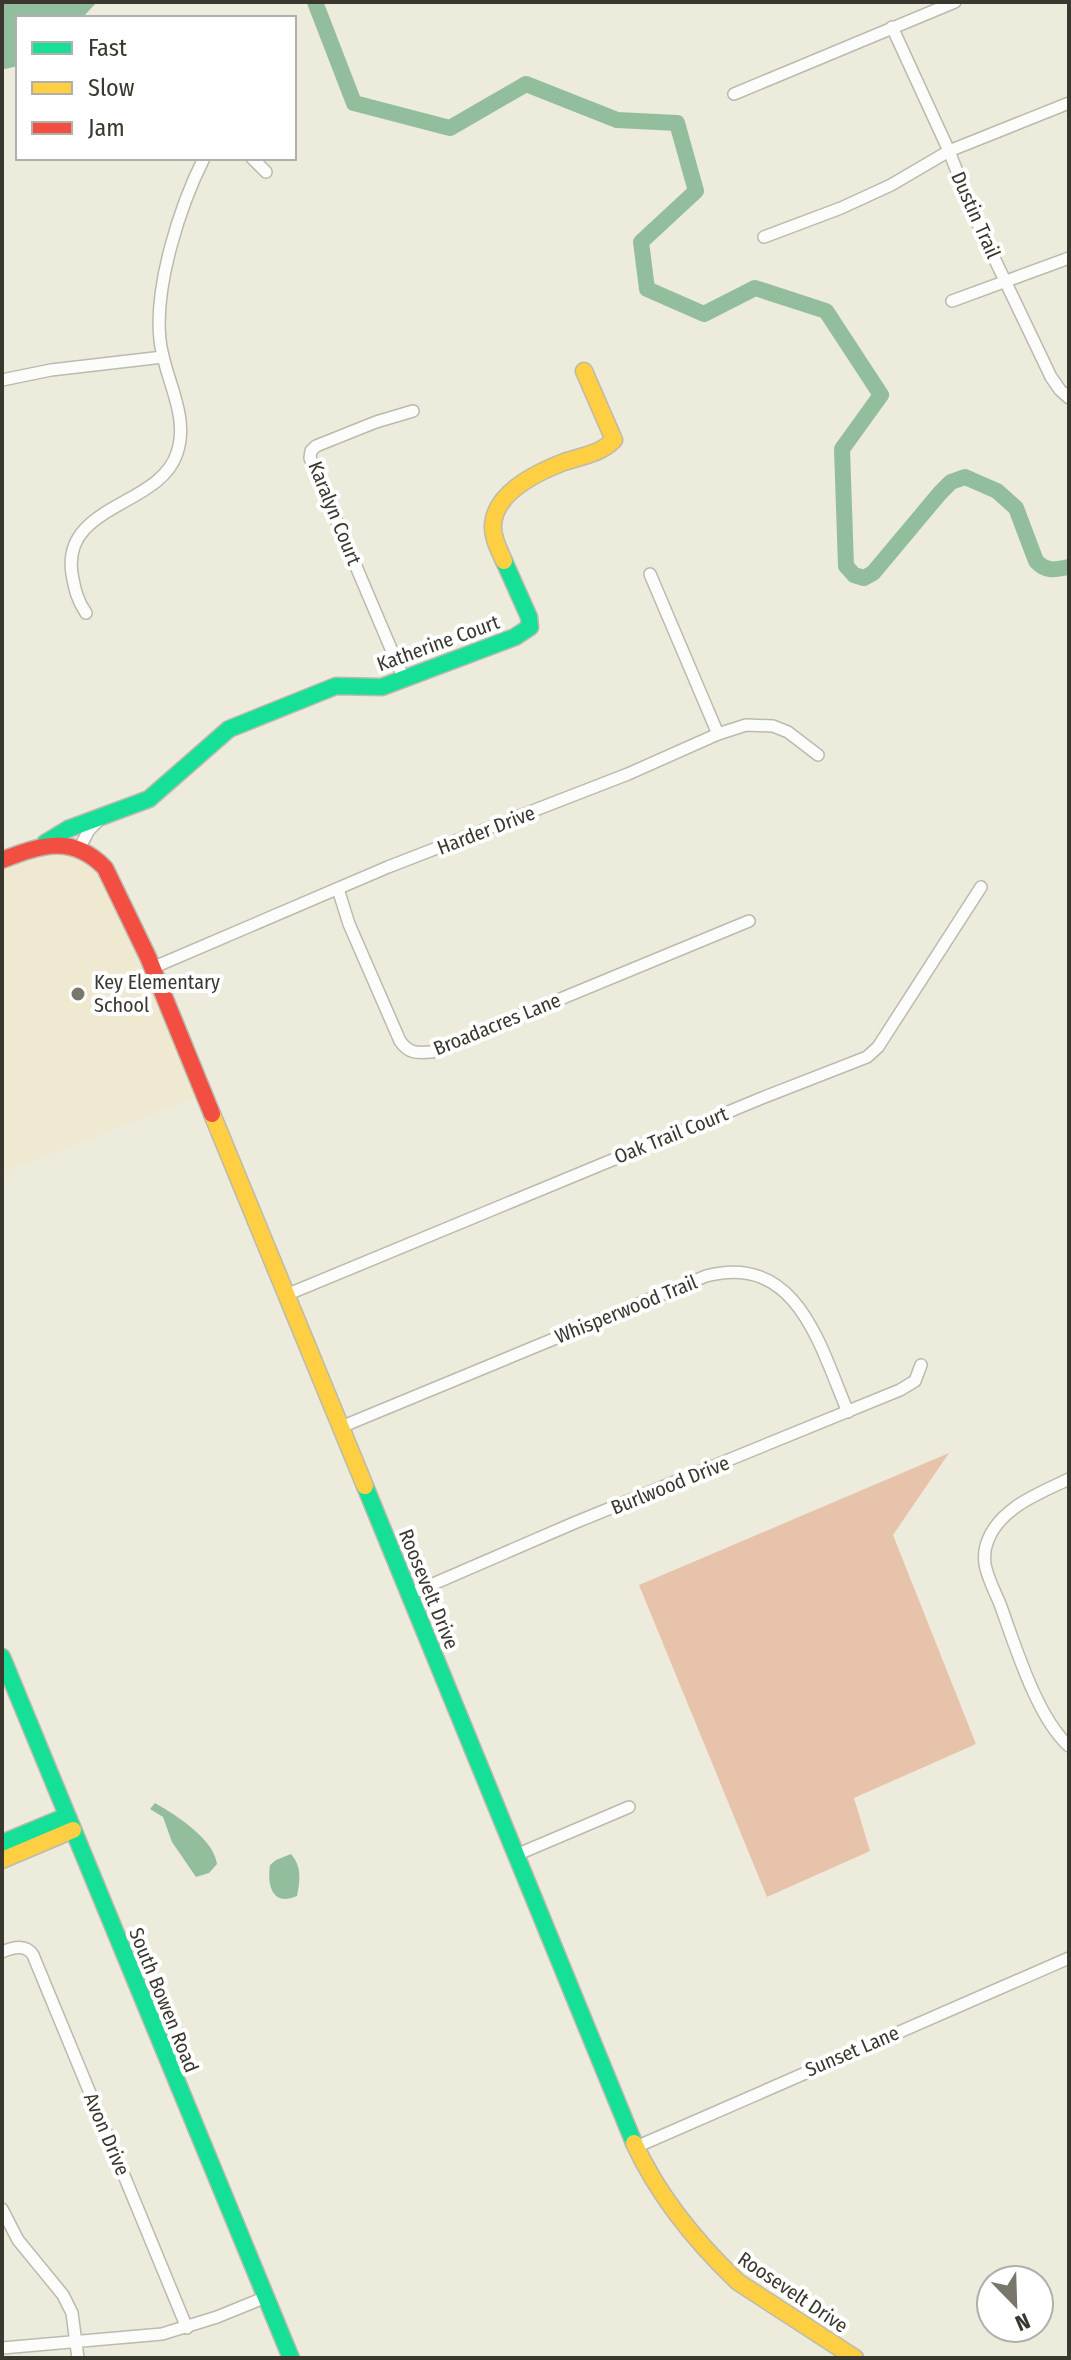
<svg xmlns="http://www.w3.org/2000/svg" width="1071" height="2360" font-family="'Fira Sans Condensed',sans-serif">
<style>
.built{fill:#eee9d0}
.forest{fill:#e8c3ac}
.water{fill:#93be9d}
.lines{fill:none;stroke-linecap:round;stroke-linejoin:round}
.river{stroke:#93be9d;stroke-width:16}
.street-casing{stroke:#bcbaae;stroke-width:14}
.fast-casing{stroke:#bcbaae;stroke-width:19}
.slow-casing{stroke:#bcbaae;stroke-width:19}
.jam-casing{stroke:#bcbaae;stroke-width:19}
.street{stroke:#fcfcfa;stroke-width:11}
.fast{stroke:#16e098;stroke-width:16}
.slow{stroke:#ffcf43;stroke-width:16}
.jam{stroke:#f24e42;stroke-width:16}
.poi-dot{fill:#79776b;stroke:#fff;stroke-width:3}
.labels{text-anchor:middle;dominant-baseline:central;stroke-width:8;stroke-linejoin:round;paint-order:stroke}
.street-label{font-size:20px;fill:#3a382e;stroke:#fff}
.poi-label{font-size:20px;fill:#3a382e;stroke:#fff;text-anchor:start}
</style>
<rect width="100%" height="100%" fill="#edebdc"/>
<!-- built -->
<path class="built" d="M41,851L82,856L99,871L111,890L197,1097L2,1173V867Z"/>
<!-- forest -->
<path class="forest" d="M949,1453L893,1535L976,1744L854,1798L870,1851L767,1897L639,1585Z"/>
<!-- water -->
<g class="water">
<path d="M2,2H97L82,18H18V66L5,69L2,68Z"/>
<path d="M155,1803C176,1815 214,1839 217,1864L209,1873L196,1877L172,1842L163,1817L150,1809Z"/>
<path d="M291,1854C302,1867 300,1880 297,1896C272,1907 267,1885 270,1865L276,1860Z"/>
</g>
<g class="lines">
<!-- river -->
<path class="river" d="M315,2L354,103L450,128L526,84L617,120L677,123L696,191L641,242L647,289L704,314L755,288L826,311L881,395L842,449L846,566L854,575L864,578L873,573L940,493L951,482L965,477L997,491L1016,508L1036,561C1046,572 1055,570 1069,567"/>
<!-- street casing -->
<g class="street-casing">
<g id="street">
<path d="M892,27L949,151L975,218L1051,377L1060,390L1069,398"/>
<path d="M734,94L955,2"/>
<path d="M252,158L266,172"/>
<path d="M764,237L841,208L891,185L949,151L1069,103"/>
<path d="M952,301L1069,258"/>
<path d="M2,380L51,370L163,357"/>
<path d="M650,574L718,734"/>
<path d="M86,613C77,600 75,590 72,574C61,504 160,507 177,453C190,415 164,378 160,340C154,286 180,206 204,158"/>
<path d="M403,677L310,458L311,451L316,446L376,422L413,411"/>
<path d="M80,847L89,830L98,821"/>
<path d="M338,889L349,924L400,1041C409,1054 417,1053 432,1052L749,921"/>
<path d="M152,968L388,867L628,774L718,734L746,725L773,726L788,732L818,755"/>
<path d="M286,1295L762,1098L867,1057L878,1047L981,887"/>
<path d="M341,1427L706,1276C798,1252 820,1347 848,1412"/>
<path d="M1069,1479C1040,1493 1001,1507 988,1540C985,1547 984,1556 985,1564C987,1577 995,1592 1000,1604C1015,1645 1037,1718 1069,1746"/>
<path d="M410,1594L574,1523L900,1390L915,1381L921,1365"/>
<path d="M516,1855L629,1807"/>
<path d="M2,1952C13,1947 26,1944 33,1955L187,2328"/>
<path d="M636,2147L1069,1958"/>
<path d="M2,2209L18,2240L63,2295L72,2313L78,2358"/>
<path d="M2,2348L162,2334L217,2317L266,2297"/>
</g>
</g>
<!-- fast casing -->
<g class="fast-casing">
<g id="fast">
<path d="M45,843L68,829L149,799L229,729L336,686L382,687L515,637L530,627L529,617L504,561"/>
<path d="M365,1486L634,2143"/>
<path d="M2,1657L291,2358"/>
<path d="M2,1843L67,1816"/>
</g>
</g>
<!-- slow casing -->
<g class="slow-casing">
<g id="slow">
<path d="M504,561C499,550 492,537 493,525C495,492 538,472 564,462C582,456 600,454 614,440L584,371"/>
<path d="M212,1114L365,1486"/>
<path d="M2,1860L73,1830"/>
<path d="M634,2143C658,2195 697,2243 738,2282L855,2358"/>
</g>
</g>
<!-- jam casing -->
<g class="jam-casing">
<path id="jam" d="M2,860C41,845 72,834 105,868L148,957L212,1114"/>
</g>
<!-- street -->
<use href="#street" class="street"/>
<!-- fast -->
<use href="#fast" class="fast"/>
<!-- slow -->
<use href="#slow" class="slow"/>
<!-- jam -->
<use href="#jam" class="jam"/>
</g>
<!-- markers -->
<circle class="poi-dot" cx="78" cy="994" r="8"/>
<g class="labels">
<!-- street labels -->
<g class="street-label">
<text transform="translate(976 215) rotate(66)">Dustin Trail</text>
<text transform="translate(335 513) rotate(68)">Karalyn Court</text>
<text transform="translate(438 643) rotate(-20)">Katherine Court</text>
<text transform="translate(486 830) rotate(-21)">Harder Drive</text>
<text transform="translate(497 1024) rotate(-22)">Broadacres Lane</text>
<text transform="translate(671 1135) rotate(-22)">Oak Trail Court</text>
<text transform="translate(626 1309) rotate(-22)">Whisperwood Trail</text>
<text transform="translate(670 1485) rotate(-22)">Burlwood Drive</text>
<text transform="translate(429 1589) rotate(68)">Roosevelt Drive</text>
<text transform="translate(164 2000) rotate(68)">South Bowen Road</text>
<text transform="translate(852 2051) rotate(-23)">Sunset Lane</text>
<text transform="translate(107 2134) rotate(67)">Avon Drive</text>
<text transform="translate(793 2292) rotate(34)">Roosevelt Drive</text>
</g>
<!-- poi labels -->
<g class="poi-label">
<text x="94" y="982">Key Elementary<tspan x="94" dy="23">School</tspan></text>
</g>
</g>
<!-- border -->
<rect width="1071" height="2360" fill="none" stroke="#3a382e" stroke-width="8"/>
<!-- legend -->
<rect x="16" y="16" width="280" height="144" fill="#ffffff" stroke="#b0afab" stroke-width="2"/>
<rect x="32" y="42" width="40" height="12" fill="#16e098" stroke="#b0afab" stroke-width="2"/>
<text x="88" y="56" font-size="24" fill="#3a382e">Fast</text>
<rect x="32" y="82" width="40" height="12" fill="#ffcf43" stroke="#b0afab" stroke-width="2"/>
<text x="88" y="96" font-size="24" fill="#3a382e">Slow</text>
<rect x="32" y="122" width="40" height="12" fill="#f24e42" stroke="#b0afab" stroke-width="2"/>
<text x="88" y="136" font-size="24" fill="#3a382e">Jam</text>
<!-- north arrow -->
<g transform="translate(1015 2304) rotate(157)"><circle r="38" fill="#ffffff" stroke="#b0afab" stroke-width="2"/>
<path d="M0-6L14 30L0 20L-14 30Z" fill="#79776b"/>
<text y="-12" font-size="22" font-weight="bold" text-anchor="middle" fill="#3a382e">N</text>
</g>
</svg>
